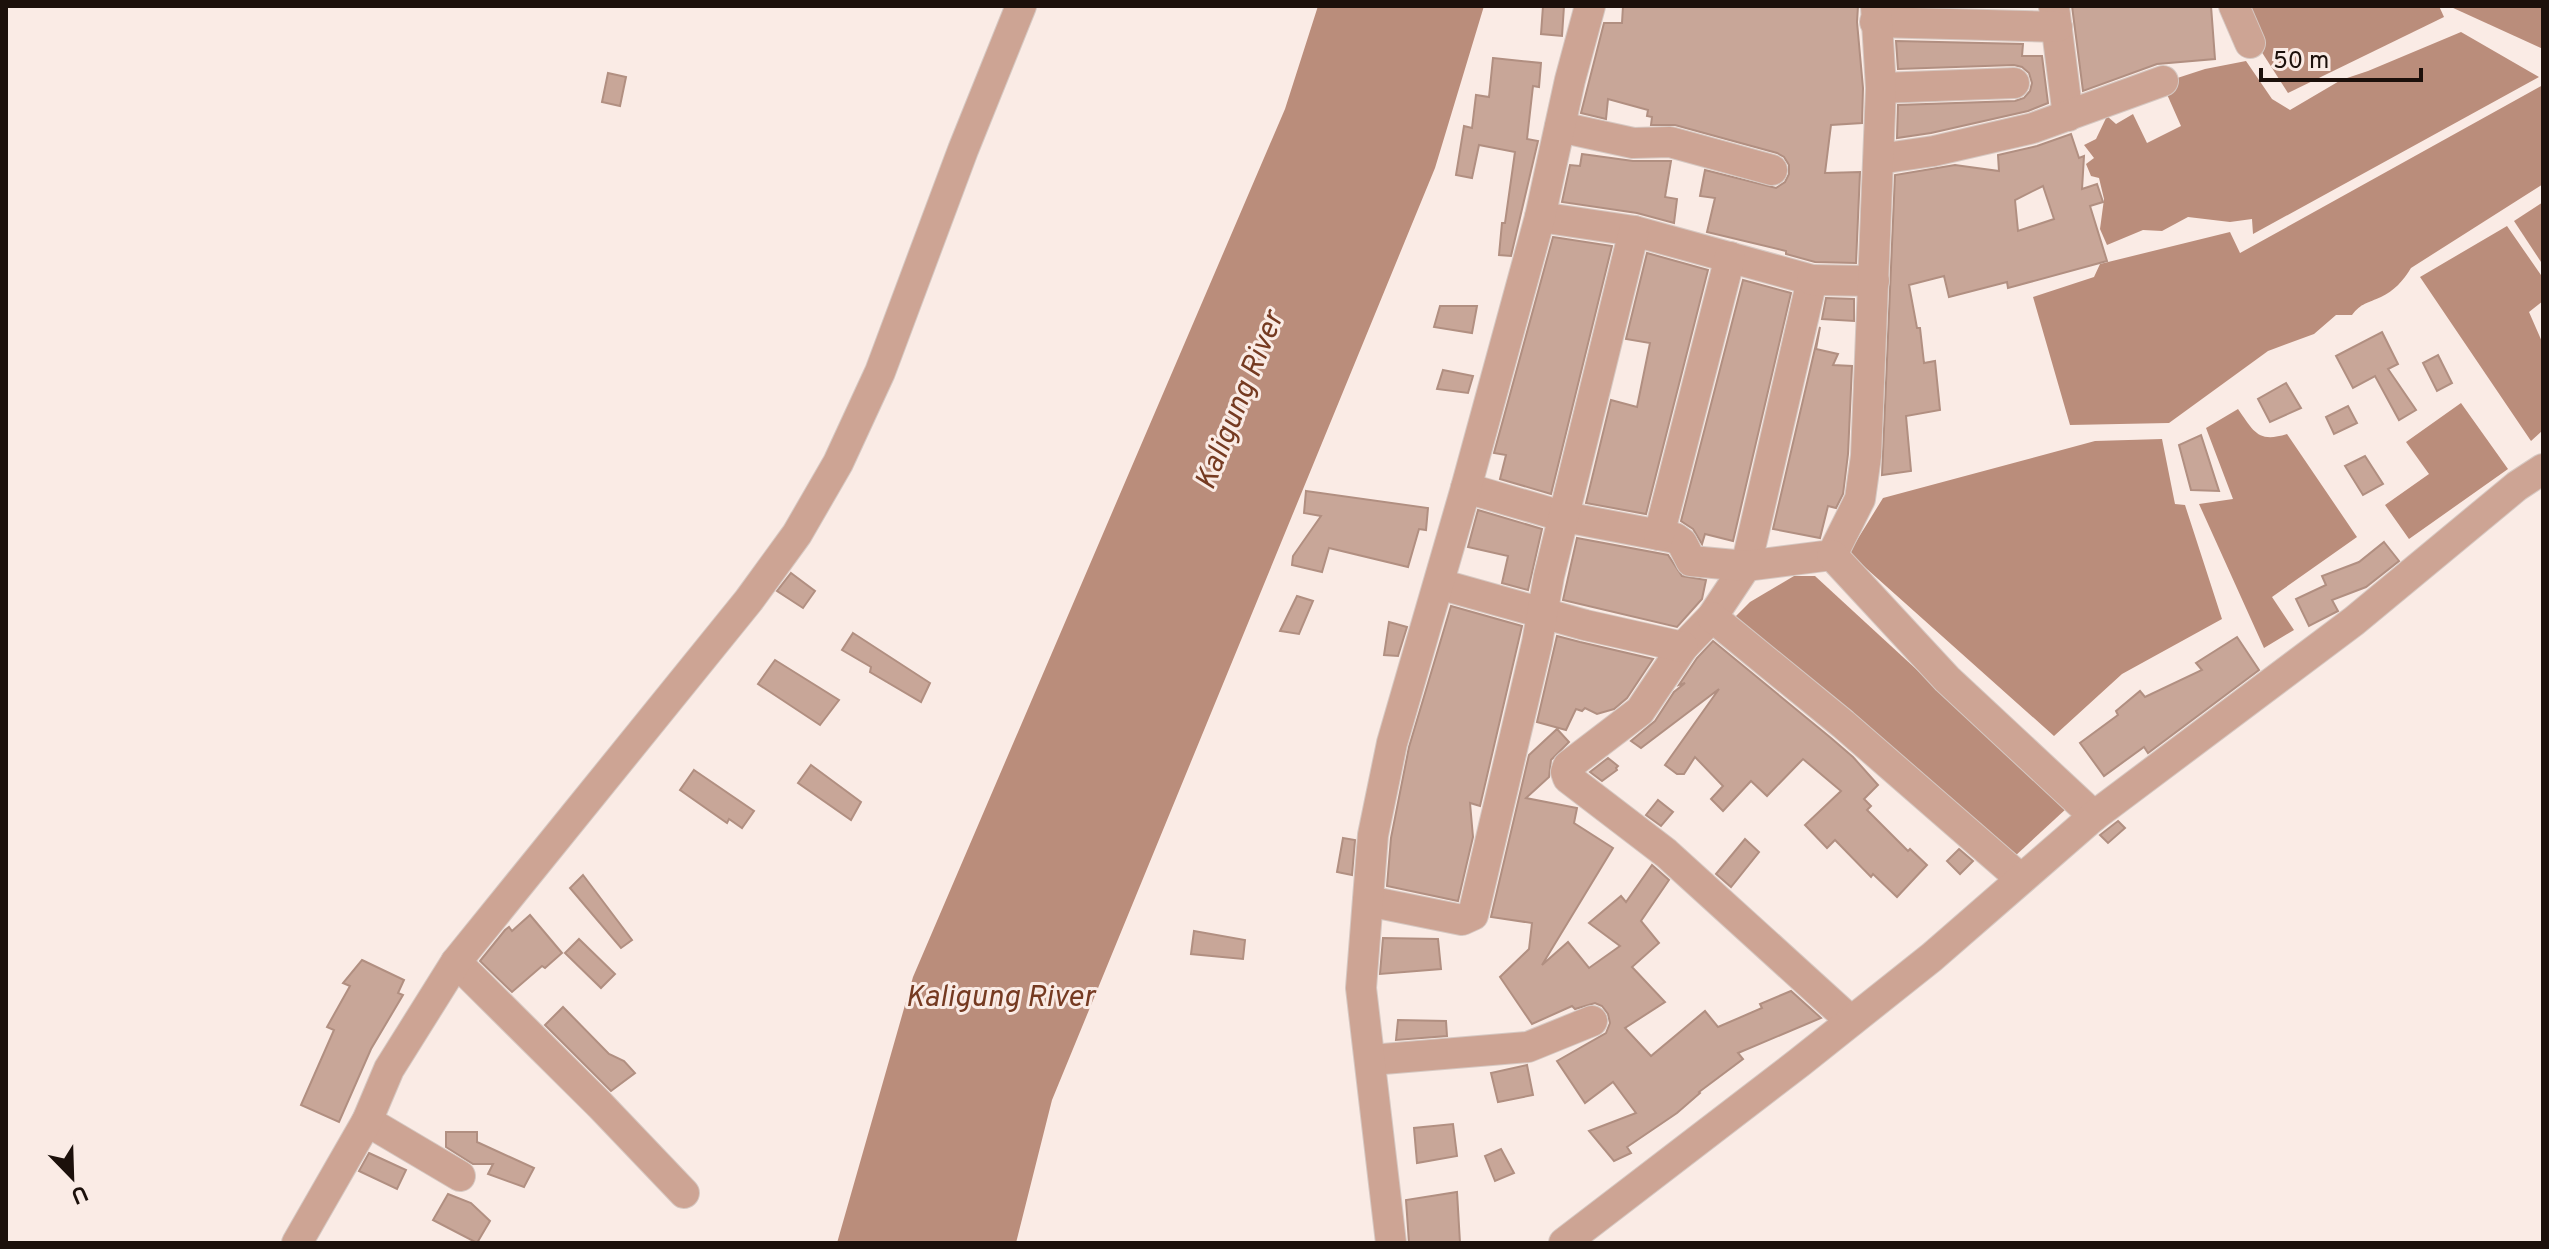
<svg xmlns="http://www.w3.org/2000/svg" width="2549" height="1249" font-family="Overpass,sans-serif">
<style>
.water{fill:#ba8d7b}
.building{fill:#c8a698;stroke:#b18f81;stroke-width:2;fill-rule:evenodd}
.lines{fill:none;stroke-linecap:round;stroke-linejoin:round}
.minor-casing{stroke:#d6c8c2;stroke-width:32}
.minor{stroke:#cda494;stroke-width:30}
.labels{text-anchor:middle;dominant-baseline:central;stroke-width:6;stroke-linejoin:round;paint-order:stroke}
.water-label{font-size:30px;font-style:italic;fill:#753a21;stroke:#faebe5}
</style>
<rect width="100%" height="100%" fill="#faebe5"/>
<!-- water -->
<g class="water">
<path d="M1318,6H1484L1435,168L1052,1100L1016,1243H837L913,977L1285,109Z"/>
<path d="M2240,6H2439L2444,17L2288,93L2254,40Z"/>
<path d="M2451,6H2543V49L2451,7Z"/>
<path d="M2461,32L2539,77L2253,234L2252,219L2230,222L2188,217L2162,231L2143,230L2107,245L2100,229L2104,199L2099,178L2091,176L2086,164L2094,158L2084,145L2096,139L2107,116L2116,124L2133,114L2147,143L2181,126L2162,83L2205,69L2246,61L2272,99L2290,110L2341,80L2368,71Z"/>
<path d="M2543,85V184L2411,268C2403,281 2394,291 2381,297C2368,303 2361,303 2352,315H2336L2314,334L2268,351L2169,423L2070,425L2033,297L2094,277L2100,264L2230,232L2240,253Z"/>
<path d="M2543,202V265L2514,221Z"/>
<path d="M2507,226L2543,278V301L2529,312L2543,344V430L2531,441L2420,277Z"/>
<path d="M2461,403L2508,469L2409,539L2385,505L2429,474L2406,442Z"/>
<path d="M2238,409C2254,432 2258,443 2287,434L2357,537L2272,597L2294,630L2264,648L2199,504L2233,499L2206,428Z"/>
<path d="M2162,439L2175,504L2185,505L2222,619L2122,674L2054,736L1849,553L1883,498L2095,441Z"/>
<path d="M1794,576H1815L2067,808L2014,857L1729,623L1750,602Z"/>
</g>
<!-- building -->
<g class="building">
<path d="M1543,6H1564L1562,36L1541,34Z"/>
<path d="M1623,6H1858L1857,22L1863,88L1862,123L1831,125L1825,173L1860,172L1856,263L1815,262L1786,254V251L1707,232L1715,198L1700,196L1705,170L1776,188L1785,182L1789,174V165L1784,157L1777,153L1675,125H1651L1652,117L1647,116L1648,110L1608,99L1606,119L1581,113L1604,23H1622Z"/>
<path d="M2072,6H2211L2215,59L2157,64L2083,91Z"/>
<path d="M1896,41L2023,44L2022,56H2042L2048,103L2028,111L1931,133L1897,138L1898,105L2015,101L2024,98L2030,91L2032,83L2029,73L2022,67L2014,65L1898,69Z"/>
<path d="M1493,58L1541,63L1539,87L1533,86L1527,139L1538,141L1511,256L1499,255L1502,223H1505L1515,152L1479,145L1472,178L1456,175L1464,126L1472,128L1476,95L1489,97Z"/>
<path d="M608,73L626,77L620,106L602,102Z"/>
<path d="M2071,134L2079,158L2084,156L2082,189L2097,184L2103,202L2090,206L2107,261L2008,288L2007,282L1949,297L1944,276L1909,285L1917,328H1920L1924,363L1935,361L1940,410L1906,416L1911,471L1882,475L1895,175L1955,165L1999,171L1998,155L2037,146ZM2043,186L2054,219L2018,231L2015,200Z"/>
<path d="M1582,154L1633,161H1671L1665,197L1677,199L1674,223L1637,213L1562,202L1570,165L1580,166Z"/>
<path d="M1553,237L1612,246L1551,494L1500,479L1506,455L1494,453Z"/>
<path d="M1647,253L1708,270L1646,514L1586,503L1611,400L1637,407L1650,343L1626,339Z"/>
<path d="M1743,280L1791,293L1733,541L1705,534L1702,544L1693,529L1681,521Z"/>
<path d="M1826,298L1854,299V321L1822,319Z"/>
<path d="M1440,306H1477L1472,333L1434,327Z"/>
<path d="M1820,327L1816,349L1838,354L1833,365L1852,366L1848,454L1843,494L1836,508L1828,506L1820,538L1773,529Z"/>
<path d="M2382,332L2398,364L2388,369L2416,410L2399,420L2375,376L2353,388L2336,356Z"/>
<path d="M2438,355L2452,383L2437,391L2423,363Z"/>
<path d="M1443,370L1473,376L1468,393L1437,389Z"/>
<path d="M2286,383L2301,408L2270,422L2258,399Z"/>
<path d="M2348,406L2357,423L2334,434L2326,417Z"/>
<path d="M2201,435L2219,491L2191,490L2179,445Z"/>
<path d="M2365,456L2383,484L2363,495L2345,466Z"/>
<path d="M1306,491L1428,508L1426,530L1419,529L1408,567L1329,548L1322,572L1292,565L1293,556L1321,516L1304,513Z"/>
<path d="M1478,510L1542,529L1528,590L1502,583L1508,556L1468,547Z"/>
<path d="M1577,538L1668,555L1682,576L1706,580L1702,599L1677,627L1563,600Z"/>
<path d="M2384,542L2399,561L2366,587L2332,600L2338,611L2309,626L2296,599L2326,585L2322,576L2359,562Z"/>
<path d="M791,573L815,591L803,608L777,591Z"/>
<path d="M1297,596L1313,601L1299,634L1280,631Z"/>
<path d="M1451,606L1522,626L1480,806L1470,803L1473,837L1458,901L1387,886L1391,838L1409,747Z"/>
<path d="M1389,622L1407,627L1398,656L1384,655Z"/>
<path d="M853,633L930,683L921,702L870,672L871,667L842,650Z"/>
<path d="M1557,636L1580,642L1653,659L1627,698L1614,709L1597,714L1585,708L1582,711L1576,709L1566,730L1537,722Z"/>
<path d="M2237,637L2259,670L2148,753L2144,747L2104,776L2080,743L2118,715L2116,711L2140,691L2145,697L2202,670L2196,663Z"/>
<path d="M1713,641L1831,738L1853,757L1878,785L1864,799L1871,806L1867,810L1908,851L1910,849L1927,865L1897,897L1873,874L1871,877L1835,840L1827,848L1805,825L1841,791L1803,759L1767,796L1751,781L1723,811L1711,799L1723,786L1695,757L1684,774H1677L1665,765L1719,689L1641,748L1631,741L1655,721L1674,692L1685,683L1679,685L1697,658Z"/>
<path d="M775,660L839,700L820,725L758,684Z"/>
<path d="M1557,729L1569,742L1551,760L1549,777L1526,798L1577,808L1574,823L1613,848L1542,965L1568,942L1589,968L1620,946L1589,923L1621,896L1626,902L1652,865L1669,880L1641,921L1659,943L1632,967L1665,1002L1625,1028L1651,1056L1705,1011L1718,1027L1762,1008L1760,1004L1791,991L1821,1018L1738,1053L1743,1059L1699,1092L1700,1093L1677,1113L1627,1147L1631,1153L1614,1161L1589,1131L1636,1113L1613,1082L1585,1103L1557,1061L1606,1033L1610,1023L1608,1014L1602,1006L1595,1003L1575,1009L1572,1006L1532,1024L1500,977L1529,949L1532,923L1491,917L1529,755Z"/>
<path d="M1608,758L1618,766L1616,768L1617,770L1602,781L1590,772Z"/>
<path d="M811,765L861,802L851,820L798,783Z"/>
<path d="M694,770L754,811L742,828L729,819L727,823L680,790Z"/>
<path d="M1658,800L1673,812L1661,826L1646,815Z"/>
<path d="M2118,821L2125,828L2108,843L2100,835Z"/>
<path d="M1343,838L1355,840L1352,875L1337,872Z"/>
<path d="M1745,839L1759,852L1731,887L1716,874Z"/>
<path d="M1959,849L1973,861L1960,874L1947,861Z"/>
<path d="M583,875L632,940L621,948L570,888Z"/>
<path d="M530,915L562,953L545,968L542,966L512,992L480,961L505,930L509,927L512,931Z"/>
<path d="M1194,931L1245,940L1243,959L1191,954Z"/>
<path d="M1383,938L1438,939L1441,969L1380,974Z"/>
<path d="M579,939L615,974L601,988L565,953Z"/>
<path d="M362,960L404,980L398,993L403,995L371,1049L339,1122L301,1105L334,1030L327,1027L350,986L343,983Z"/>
<path d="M563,1007L609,1054L624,1061L635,1073L611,1091L545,1025Z"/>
<path d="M1398,1020L1446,1021L1447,1036L1396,1040Z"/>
<path d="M1527,1065L1533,1095L1498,1102L1491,1073Z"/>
<path d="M1453,1124L1457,1156L1417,1163L1414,1128Z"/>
<path d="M446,1132H477V1142L534,1168L524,1187L488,1174L493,1164H473L446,1147Z"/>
<path d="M1501,1149L1514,1173L1495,1181L1485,1156Z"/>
<path d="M369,1153L406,1170L397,1189L359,1171Z"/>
<path d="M1457,1192L1460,1243H1409L1406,1200Z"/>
<path d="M448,1194L471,1203L490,1221L477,1243L433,1220Z"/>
</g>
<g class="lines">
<!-- minor casing -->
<g class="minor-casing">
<g id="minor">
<path d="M2234,6L2250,43"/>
<path d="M2054,7L2068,116"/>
<path d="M1875,22L2057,27"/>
<path d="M1881,88L2014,83"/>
<path d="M1560,127L1633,143L1670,142L1772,170"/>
<path d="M1879,159L1934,151L2033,128L2163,81"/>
<path d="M1540,217L1634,231L1812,280L1746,566L1712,617L1683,647L1640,711L1568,766L1566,772L1568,778L1666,853L1851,1021"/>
<path d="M1812,280L1874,281"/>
<path d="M1466,488L1565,517L1675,538L1682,543L1691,561L1746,566L1832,555L1860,499L1866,456L1881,88L1876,6"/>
<path d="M1659,535L1730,257"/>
<path d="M1832,555L1947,679L2094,816"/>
<path d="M1439,584L1585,625L1683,647"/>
<path d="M1712,617L1843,724L2021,879"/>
<path d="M1368,901L1462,920L1473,915L1537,643L1549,576L1634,231"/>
<path d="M456,962L600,1105L684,1193"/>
<path d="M1371,1060L1528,1047L1592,1021"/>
<path d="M367,1121L460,1176"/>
<path d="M297,1243L367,1121L389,1069L456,962L749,600L797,534L838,463L880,372L963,150L1021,6"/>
<path d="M1391,1243L1361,988L1373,835L1392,743L1466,488L1540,217L1570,80L1590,6"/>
<path d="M1564,1243L1800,1062L1932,957L2094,816L2354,621L2517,486L2543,469"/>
</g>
</g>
<!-- minor -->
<use href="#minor" class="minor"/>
</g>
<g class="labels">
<!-- water labels -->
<g class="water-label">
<text transform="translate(1241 401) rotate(-68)">Kaligung River</text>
<text x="1000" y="998">Kaligung River</text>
</g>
</g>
<!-- border -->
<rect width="2549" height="1249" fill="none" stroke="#1c100b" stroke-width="16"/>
<!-- north arrow -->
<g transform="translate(72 1177) rotate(157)" stroke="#faebe5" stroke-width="6" paint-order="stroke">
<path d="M0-6L14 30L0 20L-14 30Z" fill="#1c100b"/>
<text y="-12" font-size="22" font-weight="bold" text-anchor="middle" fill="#1c100b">U</text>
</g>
<!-- scale -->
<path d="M2261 68v12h160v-12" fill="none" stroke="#1c100b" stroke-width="4"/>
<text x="2273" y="68" font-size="24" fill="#1c100b" stroke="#faebe5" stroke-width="6" paint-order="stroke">50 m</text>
</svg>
